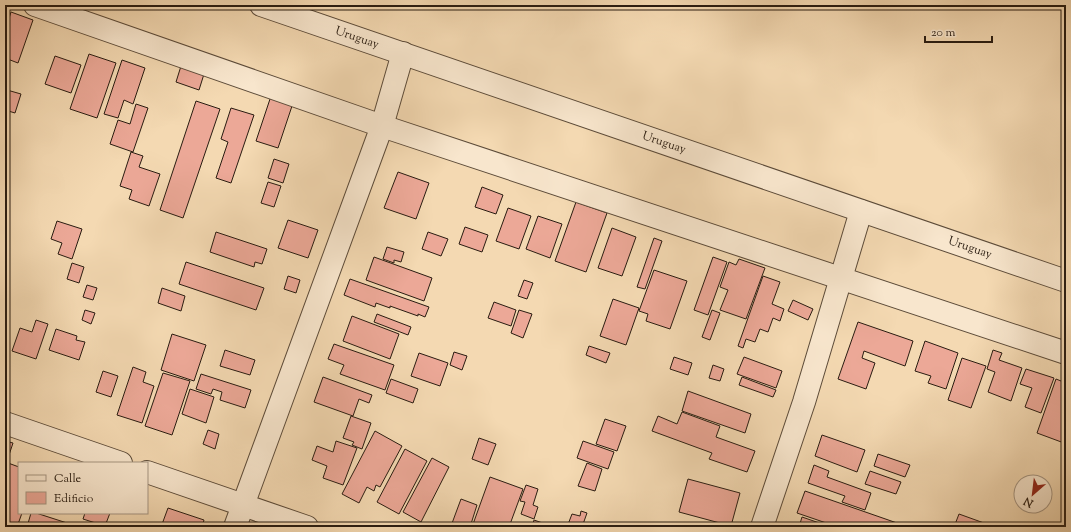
<svg xmlns="http://www.w3.org/2000/svg" width="1071" height="532" font-family="'Sorts Mill Goudy',serif">
<style>
.building{fill:#eca897;stroke:#291c11}
.lines{fill:none;stroke-linecap:round;stroke-linejoin:round}
.minor-casing{stroke:#5c4b39;stroke-width:24}
.minor{stroke:#f8e6cd;stroke-width:22}
.labels{text-anchor:middle;dominant-baseline:central;stroke-width:3;stroke-linejoin:round;paint-order:stroke}
.street-label{font-size:12px;fill:#291c11;stroke:#f8e6cd}
</style>
<rect width="100%" height="100%" fill="#f4d9b2"/>
<filter id="stains"><feTurbulence type="fractalNoise" baseFrequency=".005" numOctaves="4"/><feColorMatrix values="0 0 0 0 .2 0 0 0 0 .09 0 0 0 0 .02 0 0 0 .5 -.17"/></filter>
<radialGradient id="worn" r=".72"><stop offset=".6" stop-color="#630" stop-opacity="0"/><stop offset="1" stop-color="#630" stop-opacity=".3"/></radialGradient>
<!-- building -->
<g class="building">
<path d="M11,12L33,20L18,63L5,58V45L8,36L5,35V31Z"/>
<path d="M89,54L116,63L97,118L70,109Z"/>
<path d="M55,56L81,65L71,93L45,84Z"/>
<path d="M122,60L145,68L133,104L124,100L118,118L104,114Z"/>
<path d="M181,66L204,74L199,90L176,82Z"/>
<path d="M7,90L21,94L15,113L5,110V95Z"/>
<path d="M271,96L293,103L278,148L256,141Z"/>
<path d="M196,101L220,109L183,218L160,210Z"/>
<path d="M136,104L148,108L133,152L110,144L118,120L130,124Z"/>
<path d="M231,108L254,115L231,183L216,178L228,142L221,139Z"/>
<path d="M131,152L143,156L139,167L160,174L149,206L129,199L132,190L120,186Z"/>
<path d="M274,159L289,164L283,183L268,178Z"/>
<path d="M398,172L429,183L416,219L384,208Z"/>
<path d="M268,182L281,186L274,207L261,203Z"/>
<path d="M482,187L503,195L496,214L475,207Z"/>
<path d="M576,202L607,213L586,272L555,261Z"/>
<path d="M508,208L531,216L519,249L496,241Z"/>
<path d="M538,216L562,224L550,258L526,249Z"/>
<path d="M288,220L318,230L308,258L278,248Z"/>
<path d="M57,221L82,229L72,259L58,254L62,243L51,239Z"/>
<path d="M465,227L488,235L482,252L459,244Z"/>
<path d="M612,228L636,237L622,276L598,268Z"/>
<path d="M216,232L267,249L262,264L255,262L254,267L210,252Z"/>
<path d="M428,232L448,239L441,256L422,249Z"/>
<path d="M654,238L662,241L645,289L637,287Z"/>
<path d="M387,247L404,252L401,262L394,260V263L383,259Z"/>
<path d="M374,257L432,278L424,301L366,280Z"/>
<path d="M713,257L727,262L708,315L694,310Z"/>
<path d="M739,259L765,268L746,319L720,310L728,290L720,287L729,262L736,265Z"/>
<path d="M186,262L264,288L256,310L179,284Z"/>
<path d="M72,263L84,267L79,283L67,279Z"/>
<path d="M654,270L687,281L670,329L646,321L648,314L639,311Z"/>
<path d="M288,276L300,280L296,293L284,289Z"/>
<path d="M763,276L780,282L772,304L784,309L780,321L773,318L768,332L760,329L755,342L746,339L743,348L738,346Z"/>
<path d="M350,279L429,307L425,317L418,314V316L390,306V308L376,303L375,307L344,295Z"/>
<path d="M524,280L533,283L527,299L518,296Z"/>
<path d="M87,285L97,288L93,300L83,297Z"/>
<path d="M162,288L185,296L181,311L158,303Z"/>
<path d="M613,299L639,308L626,345L600,336Z"/>
<path d="M793,300L813,309L808,320L788,311Z"/>
<path d="M494,302L516,310L511,326L488,318Z"/>
<path d="M85,310L95,313L91,324L82,320Z"/>
<path d="M519,310L532,314L523,338L511,333Z"/>
<path d="M712,310L720,313L710,340L702,337Z"/>
<path d="M377,314L411,327L408,335L374,322Z"/>
<path d="M352,316L399,334L390,359L343,341Z"/>
<path d="M36,320L48,324L36,359L12,351L20,328L32,332Z"/>
<path d="M858,322L913,341L905,366L864,351L862,358L875,363L866,389L838,379Z"/>
<path d="M56,329L77,336L76,340L85,342L79,360L49,350Z"/>
<path d="M172,334L206,345L194,381L161,370Z"/>
<path d="M925,341L958,353L946,389L928,383L931,376L915,371Z"/>
<path d="M334,344L394,365L385,390L340,374L344,365L328,359Z"/>
<path d="M589,346L610,353L606,363L586,355Z"/>
<path d="M225,350L255,360L250,375L220,366Z"/>
<path d="M993,350L1002,353L999,360L1022,368L1011,401L988,392L995,372L987,369Z"/>
<path d="M454,352L467,356L462,370L450,365Z"/>
<path d="M419,353L448,363L440,386L411,376Z"/>
<path d="M674,357L692,363L688,375L670,369Z"/>
<path d="M744,357L782,371L776,388L737,374Z"/>
<path d="M962,358L986,366L971,408L948,400Z"/>
<path d="M713,365L724,369L720,381L709,378Z"/>
<path d="M133,367L146,372L143,382L154,386L142,423L117,415Z"/>
<path d="M1026,369L1054,378L1041,413L1025,407L1032,388L1020,384Z"/>
<path d="M103,371L118,376L111,397L96,392Z"/>
<path d="M163,373L190,381L172,435L145,426Z"/>
<path d="M201,374L251,390L245,408L220,400L222,392L213,389L211,394L196,389Z"/>
<path d="M323,377L372,395L369,403L359,399L353,416L314,402Z"/>
<path d="M742,377L776,390L773,397L739,385Z"/>
<path d="M391,379L418,389L413,403L386,393Z"/>
<path d="M1056,379L1066,383V436L1064,443L1037,433Z"/>
<path d="M190,389L214,397L206,423L182,414Z"/>
<path d="M688,391L751,414L745,433L682,411Z"/>
<path d="M682,412L720,426L716,437L755,451L747,472L709,459L712,453L652,431L658,416L677,424Z"/>
<path d="M351,416L371,423L362,449L352,445L354,442L343,438Z"/>
<path d="M605,419L626,426L617,451L596,444Z"/>
<path d="M208,430L219,434L215,449L203,444Z"/>
<path d="M375,431L402,446L380,487L376,485L374,491L367,487L359,503L342,494Z"/>
<path d="M822,435L865,450L857,472L815,456Z"/>
<path d="M479,438L496,444L488,465L472,459Z"/>
<path d="M5,441L13,443L8,458L5,457Z"/>
<path d="M336,441L357,448L343,485L323,478L327,466L312,460L317,446L333,452Z"/>
<path d="M583,441L614,452L608,469L577,458Z"/>
<path d="M405,449L427,461L399,514L377,502Z"/>
<path d="M878,454L910,465L905,477L874,466Z"/>
<path d="M432,458L449,467L421,522L403,512Z"/>
<path d="M8,463L19,467V513H22L17,527H5V471Z"/>
<path d="M587,463L602,469L595,491L578,486Z"/>
<path d="M814,465L829,471L827,477L871,493L865,510L842,502L845,496L808,483Z"/>
<path d="M870,471L901,482L896,494L865,484Z"/>
<path d="M490,477L523,489L509,527H472Z"/>
<path d="M688,479L740,493L731,526L679,512Z"/>
<path d="M526,485L538,489L533,505L538,507L534,519L521,514L525,502L520,501Z"/>
<path d="M805,491L897,523L896,527H838L797,513Z"/>
<path d="M461,499L477,505L470,527H455L451,526Z"/>
<path d="M168,508L204,520L202,527H161Z"/>
<path d="M581,511L587,513L582,527H567L572,514L580,516Z"/>
<path d="M31,513H36L67,523L65,527H27Z"/>
<path d="M85,513H110L105,526L83,519Z"/>
<path d="M959,514L984,523L983,527H954Z"/>
<path d="M802,517L831,527H799Z"/>
<path d="M534,520L551,526V527H532Z"/>
</g>
<g class="lines">
<!-- minor casing -->
<g class="minor-casing">
<g id="minor">
<path d="M35,5L382,126L1066,353"/>
<path d="M261,5L1066,281"/>
<path d="M5,423L121,463"/>
<path d="M147,472L307,527"/>
<path d="M235,527L382,126L403,53"/>
<path d="M762,527L804,402L861,211"/>
</g>
</g>
<!-- minor -->
<use href="#minor" class="minor"/>
</g>
<g class="labels">
<!-- street labels -->
<g class="street-label">
<text transform="translate(357 38) rotate(19)">Uruguay</text>
<text transform="translate(664 143) rotate(19)">Uruguay</text>
<text transform="translate(970 248) rotate(19)">Uruguay</text>
</g>
</g>
<!-- margin -->
<rect width="1071" height="532" fill="none" stroke="#f4d9b2" stroke-width="20"/>
<rect x="6" y="6" width="1059" height="520" fill="none" stroke="#291c11" stroke-width="2"/>
<rect x="10" y="10" width="1051" height="512" fill="none" stroke="#291c11"/>
<!-- legend -->
<rect x="18" y="462" width="130" height="52" fill="#f8e6cd" stroke="#a59582"/>
<rect x="26" y="475" width="20" height="6" fill="#f8e6cd" stroke="#a59582"/>
<text x="54" y="482" font-size="12" fill="#291c11">Calle</text>
<rect x="26" y="492" width="20" height="12" fill="#eca897" stroke="#a59582"/>
<text x="54" y="502" font-size="12" fill="#291c11">Edificio</text>
<!-- north arrow -->
<g transform="translate(1033 494) rotate(208)"><circle r="19" fill="#f8e6cd" stroke="#a59582"/>
<path d="M0-3L7 15L0 10L-7 15Z" fill="#8f2418"/>
<text y="-6" font-size="11" font-weight="bold" text-anchor="middle" fill="#291c11">N</text>
</g>
<!-- scale -->
<path d="M925 36v6h67v-6" fill="none" stroke="#291c11" stroke-width="2"/>
<text x="931" y="36" font-size="12" fill="#291c11" stroke="#f8e6cd" stroke-width="3" paint-order="stroke">20 m</text>
<rect width="100%" height="100%" filter="url(#stains)"/>
<rect width="100%" height="100%" fill="url(#worn)"/>
</svg>
